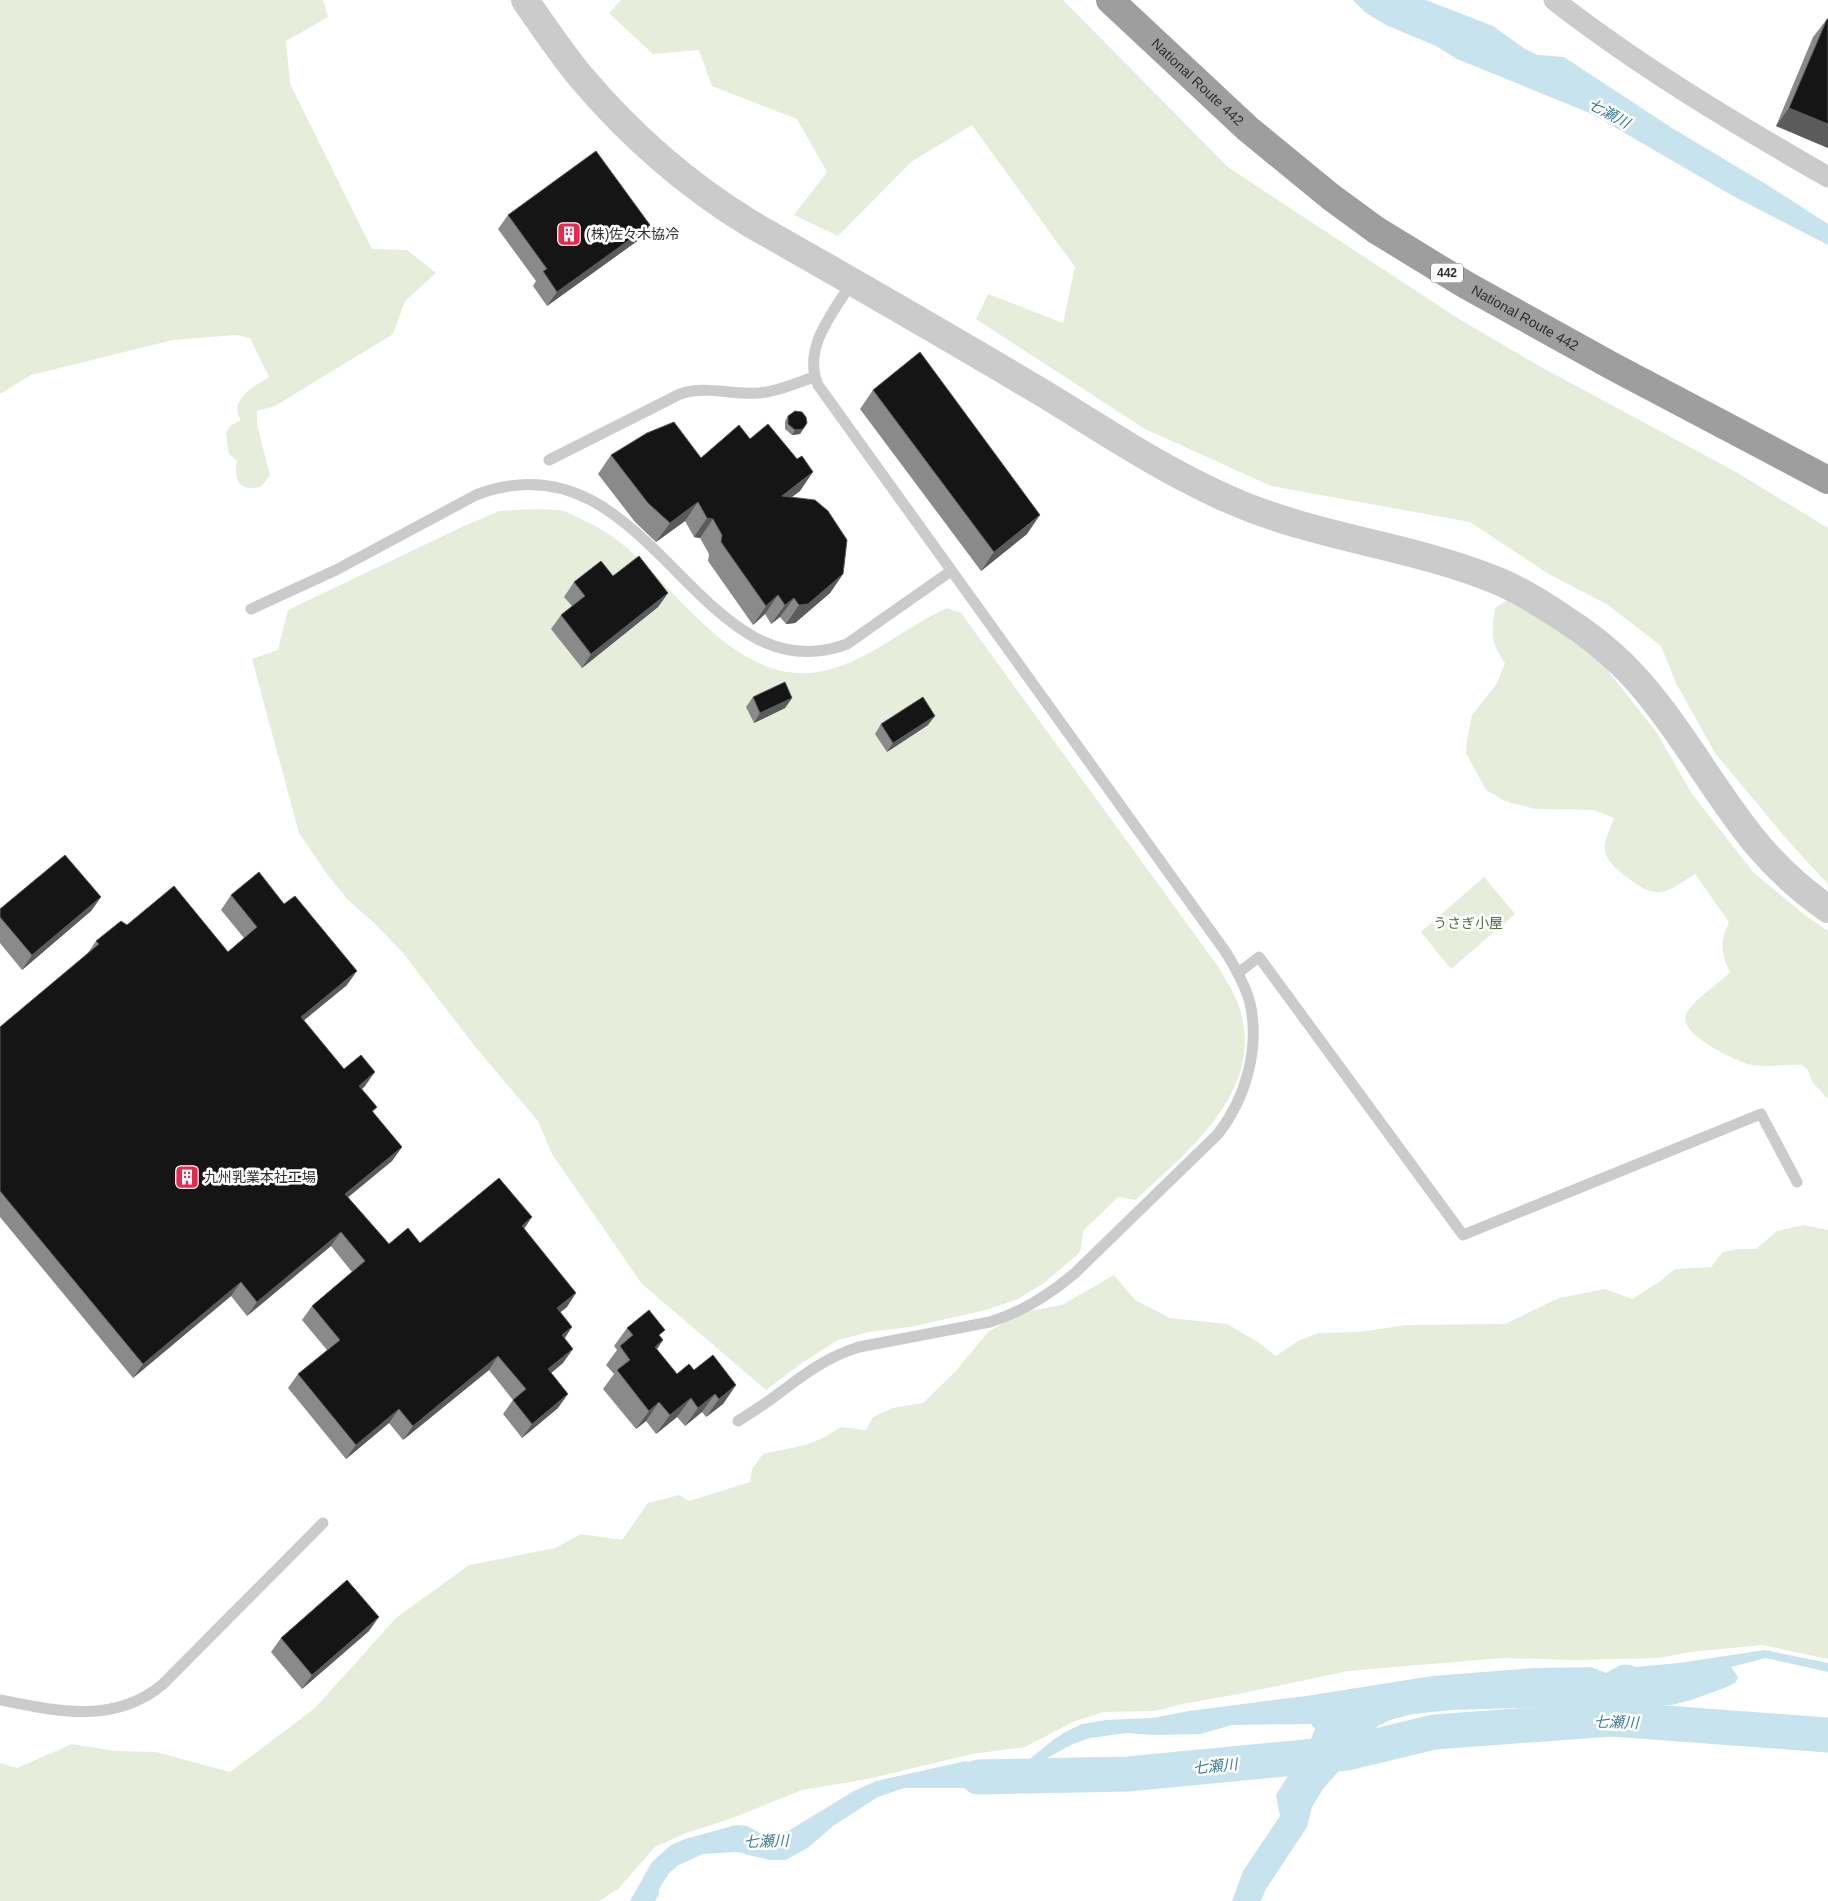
<svg xmlns="http://www.w3.org/2000/svg" width="1828" height="1901" font-family="Helvetica,'Noto Sans JP',sans-serif">
<style>
.green{fill:#e6eddb}
.water{fill:#c6e3ee}
.lines{fill:none;stroke-linecap:round;stroke-linejoin:round}
.river{stroke:#c6e3ee;stroke-width:35}
.service{stroke:#cbcbcb;stroke-width:11}
.minor{stroke:#cbcbcb;stroke-width:21}
.tertiary{stroke:#cbcbcb;stroke-width:28}
.trunk{stroke:#9e9e9e;stroke-width:28}
.wall{fill:#8a8a8a}
.shaded-wall{fill:#5b5b5b}
.building{fill:#151515;stroke:#5b5b5b}
.labels{text-anchor:middle;dominant-baseline:central;stroke-width:5;stroke-linejoin:round;paint-order:stroke}
.shield{fill:#fff;stroke:#6d6d6d;stroke-width:1}
.shield-label{font-size:12px;font-weight:bold;fill:#2e2e2e}
.street-label{font-size:14px;fill:#2e2e2e;stroke:#fff}
.poi-label{font-size:14px;fill:#2e2e2e;stroke:#fff;text-anchor:start}
.park-label{font-size:14px;fill:#576d39;stroke:#fff}
.water-label{font-size:15px;font-style:italic;fill:#377c95;stroke:#fff}
</style>
<rect width="100%" height="100%" fill="#fff"/>
<!-- green -->
<g class="green">
<path d="M0,0H323L328,17L286,41L290,84L372,249L407,250L436,273L405,301L393,334L275,406L257,411V425L270,475L262,486C241,493 233,481 237,461L229,454L226,433L230,426L241,420C227,400 255,386 269,377L250,338L236,335L173,340L31,375L0,394Z"/>
<path d="M621,0H1063L1229,168L1459,319L1541,367L1736,472L1828,528V884L1790,843L1715,753L1676,683L1661,646L1608,605L1547,573L1470,522L1271,486L1143,428L976,319L988,294L1063,323L1075,267L972,125L911,162L838,236L794,215L827,172L797,119L712,86L699,50L653,54L609,13Z"/>
<path d="M537,509C546,510 556,509 564,511C570,513 576,517 581,519C597,526 613,536 626,547C680,593 740,689 823,671C870,661 904,627 947,608L961,613L1217,965C1227,981 1238,998 1242,1017C1260,1096 1186,1152 1136,1200L1118,1197L1083,1231L1081,1249L1079,1253L1044,1283L1018,1299L986,1310L910,1327L869,1332L838,1340L802,1363L766,1390L642,1284L552,1154L538,1121L477,1049L403,953L374,923L347,899L327,874L299,833L252,659L278,650L288,610L464,526L499,511Z"/>
<path d="M1509,599L1557,626L1606,668L1657,733L1692,794L1754,873L1805,915L1828,931V1099L1812,1082L1808,1070L1802,1065C1788,1064 1764,1068 1752,1065C1737,1062 1678,1034 1686,1015C1692,1000 1719,984 1730,972C1720,952 1720,942 1729,922L1695,874C1662,895 1658,901 1624,875C1616,869 1607,861 1605,851C1603,841 1611,828 1614,818L1594,810L1535,809L1505,801L1486,790L1466,753L1467,740L1472,715L1496,685L1505,663C1489,640 1492,634 1495,608Z"/>
<path d="M1484,877L1515,914L1451,969L1421,932Z"/>
<path d="M1803,1225L1828,1230V1659L1762,1645L1690,1652L1659,1658L1575,1660L1503,1658L1348,1671L1239,1694L1182,1704L1155,1711L1104,1712L1075,1721L1025,1747L972,1754L868,1779L802,1790L730,1819L686,1833L655,1847L618,1889L599,1901H0V1763L17,1768L72,1744L115,1751L156,1752L230,1772L315,1708L396,1618L469,1565L555,1548L581,1534L622,1540L648,1503L679,1495L689,1501L750,1482L752,1469L763,1454L805,1445L821,1439L841,1427L866,1430L873,1417L893,1408L923,1403L955,1372L988,1332L1024,1312L1062,1305L1114,1275L1135,1300L1170,1318L1227,1324L1258,1342L1276,1356L1298,1341L1318,1333L1359,1332L1407,1325L1505,1324L1559,1298L1605,1289L1632,1299L1659,1282L1675,1269L1711,1267L1723,1252L1738,1249H1756L1777,1231Z"/>
</g>
<!-- water -->
<g class="water">
<path d="M1353,0H1426L1493,26L1525,49L1538,55L1564,57L1672,128L1769,186L1828,224V245L1733,196L1592,114L1457,59L1436,46L1386,25L1366,13Z"/>
<path d="M1765,1650L1828,1663V1672L1766,1658L1731,1667L1738,1677L1736,1682L1727,1687L1691,1700L1672,1705L1602,1709L1580,1706L1452,1710L1413,1714L1390,1720L1378,1726L1323,1789L1312,1807L1307,1827L1266,1889L1261,1901H1232L1243,1871L1280,1816L1276,1795L1310,1741L1315,1729L1311,1724L1232,1725L1200,1734L1154,1735L1127,1733L1090,1738L1073,1744L1038,1763L1032,1769L1031,1772L1018,1782L986,1788H904L878,1797L833,1826L809,1847L786,1860H769L737,1852L703,1854L679,1865L669,1873L659,1889V1894L655,1901H630L652,1862L671,1845L685,1839L736,1825L747,1826L762,1834H772L788,1831L854,1791L876,1781L966,1761L977,1766L976,1776L1026,1762L1053,1740L1065,1732L1082,1724L1106,1720L1152,1718L1189,1711L1306,1696L1432,1676L1535,1668L1591,1667L1606,1673C1617,1667 1623,1661 1635,1667L1679,1663Z"/>
</g>
<g class="lines">
<!-- river -->
<path class="river" d="M978,1777L1128,1774L1347,1753L1434,1732L1612,1719L1828,1735"/>
<!-- service -->
<g class="service">
<path d="M549,460L680,394C706,385 731,395 758,393C777,392 796,383 814,377"/>
<path d="M251,609L336,570L476,495C650,428 697,700 847,644L951,571"/>
<path d="M1238,973L1259,957L1463,1235L1761,1114L1797,1182"/>
<path d="M738,1421C749,1414 760,1407 770,1400C800,1378 823,1358 859,1347L990,1322C1023,1312 1049,1295 1075,1273L1218,1134C1246,1098 1260,1048 1250,1003C1245,984 1235,967 1225,951L818,385C802,348 833,313 852,282"/>
<path d="M0,1700C56,1711 115,1725 163,1684L323,1523"/>
</g>
<!-- minor -->
<path class="minor" d="M1554,0C1640,67 1734,123 1828,177"/>
<!-- tertiary -->
<path class="tertiary" d="M525,0C543,26 561,53 581,77C630,135 687,185 751,224C848,279 945,335 1041,392C1102,429 1162,470 1228,499C1315,538 1411,545 1498,581C1522,591 1544,605 1566,620C1597,640 1626,665 1649,694C1688,741 1717,796 1756,843C1777,868 1801,890 1828,909"/>
<!-- trunk -->
<path class="trunk" id="s1" d="M1110,0L1248,129L1331,197L1376,230L1466,285L1612,366L1828,480"/>
</g>
<!-- wall -->
<g class="wall">
<path d="M1827,19L1828,148L1776,126L1813,37Z"/>
<path d="M508,215L650,225L640,239L547,306L533,286L536,281L498,229Z"/>
<path d="M873,390L1027,534L981,571L860,409Z"/>
<path d="M788,416L807,423L800,434L792,435L785,429V421Z"/>
<path d="M750,439L800,491L791,497L843,574L830,593L795,623L786,624L780,617L771,624L765,614L753,625L708,561L709,554L700,538L694,537L685,521L656,542L635,522L598,474L611,455L701,458Z"/>
<path d="M613,576L668,593L658,607L582,668L551,629L561,615L572,606L564,597L574,582Z"/>
<path d="M753,697L792,698L785,708L754,723L746,707Z"/>
<path d="M881,724L928,725L887,752L875,734Z"/>
<path d="M231,895L347,985L304,1020L344,1069L365,1086L362,1089L377,1107L373,1112L402,1147L392,1161L348,1197L389,1244L420,1243L524,1229L567,1307L560,1312L564,1338L563,1363L551,1373L558,1408L522,1438L503,1414L513,1400L489,1370L403,1440L389,1423L346,1459L288,1388L298,1374L327,1350L302,1320L312,1306L352,1272L331,1246L247,1316L231,1296L133,1378L0,1217V1027L87,954L96,941L228,952L244,938L221,910Z"/>
<path d="M101,897L91,911L22,970L0,943V909Z"/>
<path d="M627,1328L660,1337L663,1340L657,1349L677,1374L694,1370L736,1385L723,1404L706,1417L702,1412L685,1426L677,1417L656,1434L646,1421L636,1429L603,1389L614,1374L606,1365L617,1350L614,1346Z"/>
<path d="M369,1631L302,1689L271,1652L281,1638Z"/>
</g>
<!-- shaded-wall -->
<g class="shaded-wall">
<path d="M1789,108L1828,124V148L1776,126Z"/>
<path d="M650,225L640,239L547,306L557,292Z"/>
<path d="M803,429L800,434L792,435L795,430Z"/>
<path d="M813,472L800,491L768,515L782,496Z"/>
<path d="M698,502L685,521L656,542L670,523Z"/>
<path d="M1040,515L1027,534L981,571L994,552Z"/>
<path d="M707,518L713,519L700,538L694,537Z"/>
<path d="M843,574L830,593L795,623L786,624L799,605Z"/>
<path d="M668,593L658,607L582,668L591,654Z"/>
<path d="M778,595L765,614L753,625L766,606Z"/>
<path d="M794,598L780,617L771,624L785,605Z"/>
<path d="M792,698L785,708L754,723L760,713Z"/>
<path d="M935,716L928,725L887,752L893,743Z"/>
<path d="M101,897L91,911L22,970L32,955Z"/>
<path d="M357,971L347,985L291,1031L301,1017Z"/>
<path d="M375,1072L365,1086L349,1100L359,1086Z"/>
<path d="M402,1147L392,1161L335,1208L345,1194Z"/>
<path d="M532,1217L522,1232V1226Z"/>
<path d="M341,1232L331,1246L247,1316L257,1302Z"/>
<path d="M241,1282L231,1296L133,1378L143,1364Z"/>
<path d="M576,1293L567,1307L547,1323L557,1308Z"/>
<path d="M572,1327L563,1341L562,1335Z"/>
<path d="M663,1340L650,1359L655,1347Z"/>
<path d="M573,1349L563,1363L538,1384L548,1369Z"/>
<path d="M498,1356L489,1370L403,1440L413,1426Z"/>
<path d="M736,1385L723,1404L706,1417L719,1399Z"/>
<path d="M568,1394L558,1408L522,1438L532,1424Z"/>
<path d="M715,1394L702,1412L685,1426L698,1408Z"/>
<path d="M691,1398L677,1417L656,1434L670,1415Z"/>
<path d="M659,1402L646,1421L636,1429L649,1411Z"/>
<path d="M399,1409L389,1423L346,1459L356,1445Z"/>
<path d="M379,1617L369,1631L302,1689L312,1675Z"/>
</g>
<!-- building -->
<g class="building">
<path d="M1827,19H1828V124L1789,108Z"/>
<path d="M596,151L650,225L557,292L543,271L547,269L508,215Z"/>
<path d="M920,352L1040,515L994,552L873,390Z"/>
<path d="M795,411L802,412L806,417L807,423L803,429L795,430L788,424V416Z"/>
<path d="M674,422L701,458L739,425L750,439L768,424L797,459L802,456L813,472L782,496L815,500L828,511L847,540L843,574L808,604L799,605L794,598L785,605L778,595L766,606L721,542L722,535L713,519L707,518L698,502L670,523L648,503L611,455L647,433Z"/>
<path d="M639,556L668,593L591,654L561,615L585,596L574,582L601,561L613,576Z"/>
<path d="M785,682L792,698L760,713L753,697Z"/>
<path d="M923,697L935,716L893,743L881,724Z"/>
<path d="M65,855L101,897L32,955L0,917V909Z"/>
<path d="M259,872L284,904L295,896L357,971L301,1017L344,1069L361,1055L375,1072L359,1086L377,1107L372,1111L402,1147L345,1194L389,1244L408,1228L420,1243L499,1178L532,1217L522,1226L576,1293L557,1308L572,1327L562,1335L573,1349L548,1369L568,1394L532,1424L513,1400L526,1389L498,1356L413,1426L399,1409L356,1445L298,1374L340,1340L312,1306L365,1261L341,1232L257,1302L241,1282L143,1364L0,1191V1027L99,944L96,941L121,921L127,925L174,886L228,952L257,927L231,895Z"/>
<path d="M649,1310L665,1330L659,1335L663,1340L655,1347L677,1374L689,1364L694,1370L713,1355L736,1385L719,1399L715,1394L698,1408L691,1398L670,1415L659,1402L649,1411L617,1370L630,1360L620,1346L633,1335L627,1328Z"/>
<path d="M347,1580L379,1617L312,1675L281,1638Z"/>
</g>
<!-- icons -->
<defs>
<g id="building-square" transform="scale(1.25)"><rect x="-9" y="-9" width="18" height="18" rx="4" fill="#f0254c" stroke="#fff"/><path d="M-4-6H4V6H1V3H-1V6H-4ZM-2.5-4.3h1.7v1.8h-1.7ZM.8-4.3h1.7v1.8H.8ZM-2.5-1h1.7V.8h-1.7ZM.8-1h1.7V.8H.8Z" fill="#fff"/></g>
</defs>
<g fill-rule="evenodd">
<use href="#building-square" x="569" y="234"/>
<use href="#building-square" x="187" y="1177"/>
</g>
<g class="labels">
<!-- shield labels -->
<rect class="shield" x="1431" y="263.5" width="32" height="19" rx="4"/>
<g class="shield-label">
<text x="1447" y="273">442</text>
</g>
<!-- street labels -->
<g class="street-label">
<text stroke="none"><textPath href="#s1" startOffset="120">National Route 442</textPath></text>
<text stroke="none"><textPath href="#s1" startOffset="525">National Route 442</textPath></text>
</g>
<!-- poi labels -->
<g class="poi-label">
<text x="586" y="234">(株)佐々木協冷</text>
<text x="204" y="1177">九州乳業本社工場</text>
</g>
<!-- park labels -->
<g class="park-label">
<text x="1468" y="923">うさぎ小屋</text>
</g>
<!-- water labels -->
<g class="water-label">
<text transform="translate(1609 113) rotate(29)">七瀬川</text>
<text transform="translate(1616 1722) rotate(1)">七瀬川</text>
<text transform="translate(1215 1766) rotate(-6)">七瀬川</text>
<text transform="translate(766 1841) rotate(-2)">七瀬川</text>
</g>
</g>
</svg>
